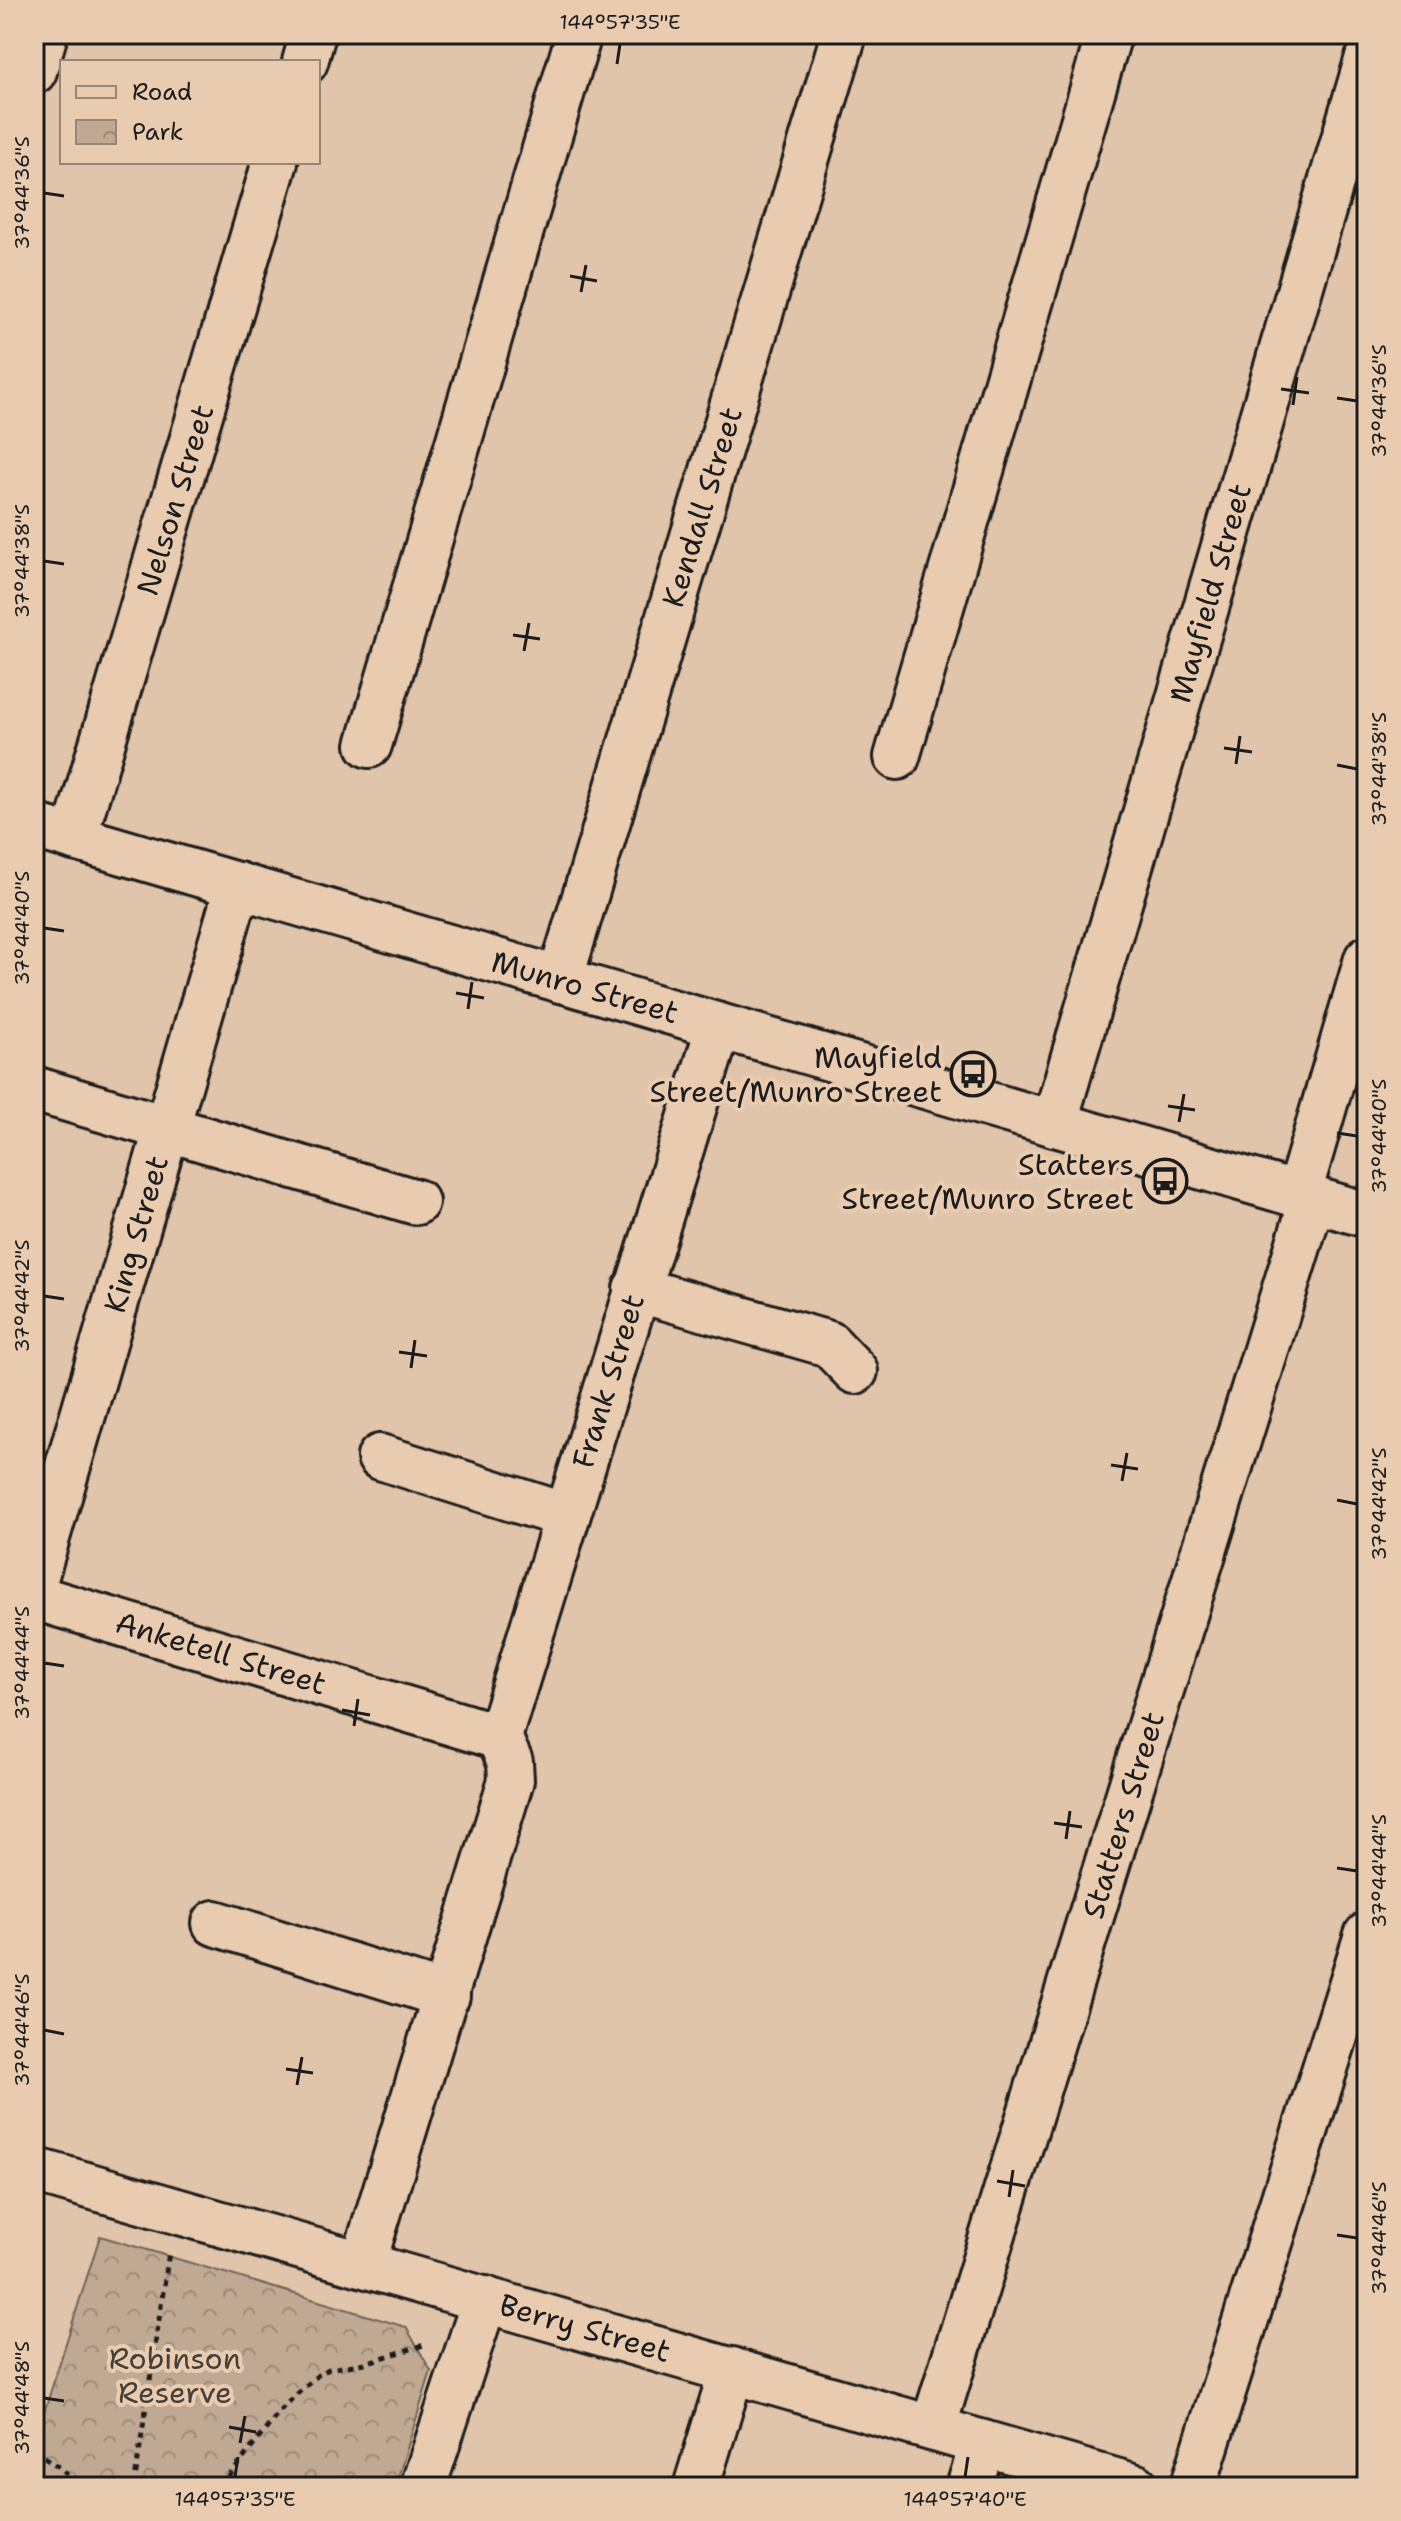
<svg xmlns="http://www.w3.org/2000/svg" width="1401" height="2521" font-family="'Shantell Sans',sans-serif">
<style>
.park{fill:url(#park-crowns);stroke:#6e6258;stroke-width:2}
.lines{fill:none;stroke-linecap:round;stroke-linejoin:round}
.minor-casing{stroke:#1c1c1c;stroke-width:50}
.path{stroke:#1c1c1c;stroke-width:5;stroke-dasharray:6 6;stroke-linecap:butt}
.minor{stroke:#e9ccb0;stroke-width:44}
.ticks{fill:none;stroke:#1c1c1c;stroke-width:3}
.labels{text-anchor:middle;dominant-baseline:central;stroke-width:8;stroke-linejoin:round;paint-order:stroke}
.street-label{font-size:30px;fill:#1c1c1c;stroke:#e9ccb0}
.poi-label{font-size:30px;fill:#1c1c1c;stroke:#e9ccb0;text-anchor:end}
.park-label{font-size:30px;fill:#453f3a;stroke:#e9ccb0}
.neatline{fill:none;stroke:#1c1c1c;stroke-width:3}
.ticks-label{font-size:20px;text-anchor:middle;fill:#1c1c1c}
</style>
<defs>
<pattern id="park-crowns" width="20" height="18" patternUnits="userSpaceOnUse" patternTransform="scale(2)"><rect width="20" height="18" fill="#c0a993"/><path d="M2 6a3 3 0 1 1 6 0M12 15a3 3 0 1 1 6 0" fill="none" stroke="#9b8977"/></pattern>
</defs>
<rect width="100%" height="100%" fill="#e1c5aa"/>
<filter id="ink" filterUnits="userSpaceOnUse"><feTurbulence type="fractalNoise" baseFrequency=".0125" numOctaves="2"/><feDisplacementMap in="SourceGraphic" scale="16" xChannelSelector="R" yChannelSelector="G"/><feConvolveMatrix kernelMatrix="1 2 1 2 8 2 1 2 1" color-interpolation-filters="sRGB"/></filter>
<g filter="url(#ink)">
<!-- park -->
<path class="park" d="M100,2236L406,2327L431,2371L395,2487H34V2444Z"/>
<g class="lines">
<!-- minor casing -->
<g class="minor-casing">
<g id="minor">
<path d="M305,62L313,34"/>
<path d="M34,71L45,34"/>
<path d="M369,745L579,34"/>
<path d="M897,757L1109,34"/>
<path d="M34,826L1367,1215"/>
<path d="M74,838L275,162"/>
<path d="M560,980L844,34"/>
<path d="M34,1089L416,1202"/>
<path d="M1054,1124L1367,61"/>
<path d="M1298,1196L1367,959"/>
<path d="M636,1289L829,1344L855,1371"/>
<path d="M380,1457L567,1516"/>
<path d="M34,1582L238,885"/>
<path d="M34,1597L499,1737"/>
<path d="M499,1737L719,1026"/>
<path d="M215,1923L447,1996"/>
<path d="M34,2170L1136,2487"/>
<path d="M363,2264L511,1780L510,1762L499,1737"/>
<path d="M933,2428L1312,1201"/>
<path d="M423,2487L485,2299"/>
<path d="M696,2487L732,2370"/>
<path d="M969,2487L983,2443"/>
<path d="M1193,2487L1367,1935"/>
</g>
</g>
<!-- path -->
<g class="path">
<path d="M34,2450L61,2468L78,2487"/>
<path d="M134,2487L169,2252"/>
<path d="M221,2487L284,2406L319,2374L329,2369L365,2363L427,2344"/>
</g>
<!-- minor -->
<use href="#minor" class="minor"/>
</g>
</g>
<!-- ticks -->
<path class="ticks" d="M617,64L620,44M44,193L64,196M570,276L597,281M581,292L586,265M1281,389L1309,393M1337,398L1357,401M1293,405L1297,377M44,561L64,564M513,635L540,639M524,651L529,623M1224,748L1252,752M1236,764L1240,736M1337,765L1357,769M44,928L64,931M456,993L484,998M468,1009L472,982M1168,1106L1195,1110M1179,1122L1184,1094M1337,1133L1357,1136M44,1296L64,1299M399,1352L427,1356M411,1368L415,1340M1111,1465L1138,1469M1122,1481L1127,1453M1337,1500L1357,1504M44,1663L64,1666M342,1710L370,1715M354,1726L358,1699M1054,1823L1082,1827M1066,1839L1070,1811M1337,1868L1357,1871M44,2030L64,2034M286,2069L313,2073M297,2085L302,2057M997,2181L1025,2186M1009,2197L1013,2170M1337,2235L1357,2238M44,2398L64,2401M229,2427L256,2432M240,2443L245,2416M235,2477L238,2457M965,2477L968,2457"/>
<!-- icons -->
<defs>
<g id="bus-ring" transform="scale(2.3)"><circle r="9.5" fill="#e9ccb0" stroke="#1c1c1c" stroke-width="1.5"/><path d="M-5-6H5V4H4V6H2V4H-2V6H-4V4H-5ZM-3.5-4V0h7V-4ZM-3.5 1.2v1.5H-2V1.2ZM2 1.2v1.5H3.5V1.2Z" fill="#1c1c1c"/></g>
</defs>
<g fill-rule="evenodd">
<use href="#bus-ring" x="973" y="1074"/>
<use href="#bus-ring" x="1165" y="1181"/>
</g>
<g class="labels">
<!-- street labels -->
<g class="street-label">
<text transform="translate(175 500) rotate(-73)">Nelson Street</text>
<text transform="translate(702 507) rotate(-73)">Kendall Street</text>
<text transform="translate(1210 593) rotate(-74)">Mayfield Street</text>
<text transform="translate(585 987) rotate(16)">Munro Street</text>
<text transform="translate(136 1234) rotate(-74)">King Street</text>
<text transform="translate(608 1381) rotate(-73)">Frank Street</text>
<text transform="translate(221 1653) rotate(17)">Anketell Street</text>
<text transform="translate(1123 1815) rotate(-73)">Statters Street</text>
<text transform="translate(585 2328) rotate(16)">Berry Street</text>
</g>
<!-- poi labels -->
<g class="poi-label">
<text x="942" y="1057">Mayfield<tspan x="942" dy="34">Street/Munro Street</tspan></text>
<text x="1134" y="1164">Statters<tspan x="1134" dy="34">Street/Munro Street</tspan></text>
</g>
<!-- park labels -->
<g class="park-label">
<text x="175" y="2358">Robinson<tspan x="175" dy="34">Reserve</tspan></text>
</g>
</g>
<!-- margin -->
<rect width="1401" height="2521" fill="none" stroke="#e9ccb0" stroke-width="88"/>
<!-- legend -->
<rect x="60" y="60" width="260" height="104" fill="#e9ccb0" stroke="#978675" stroke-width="2"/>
<rect x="76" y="86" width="40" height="12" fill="#e9ccb0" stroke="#978675" stroke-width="2"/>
<text x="132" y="100" font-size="24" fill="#1c1c1c">Road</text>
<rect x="76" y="120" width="40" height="24" fill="url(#park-crowns)" stroke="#978675" stroke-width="2"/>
<text x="132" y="140" font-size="24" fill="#1c1c1c">Park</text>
<rect x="44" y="44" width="1313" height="2433" class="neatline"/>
<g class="ticks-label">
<text x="620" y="29">144°57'35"E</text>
<text transform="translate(22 193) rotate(-90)" y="7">37°44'36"S</text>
<text transform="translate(1379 401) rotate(-90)" y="7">37°44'36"S</text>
<text transform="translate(22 561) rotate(-90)" y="7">37°44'38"S</text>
<text transform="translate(1379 769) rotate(-90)" y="7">37°44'38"S</text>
<text transform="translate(22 928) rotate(-90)" y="7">37°44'40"S</text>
<text transform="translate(1379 1136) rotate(-90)" y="7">37°44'40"S</text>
<text transform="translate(22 1296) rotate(-90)" y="7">37°44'42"S</text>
<text transform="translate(1379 1504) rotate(-90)" y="7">37°44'42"S</text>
<text transform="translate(22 1663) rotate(-90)" y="7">37°44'44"S</text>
<text transform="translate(1379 1871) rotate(-90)" y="7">37°44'44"S</text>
<text transform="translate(22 2030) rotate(-90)" y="7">37°44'46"S</text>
<text transform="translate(1379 2238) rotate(-90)" y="7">37°44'46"S</text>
<text transform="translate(22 2398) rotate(-90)" y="7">37°44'48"S</text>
<text x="235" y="2506">144°57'35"E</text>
<text x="965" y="2506">144°57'40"E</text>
</g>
</svg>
